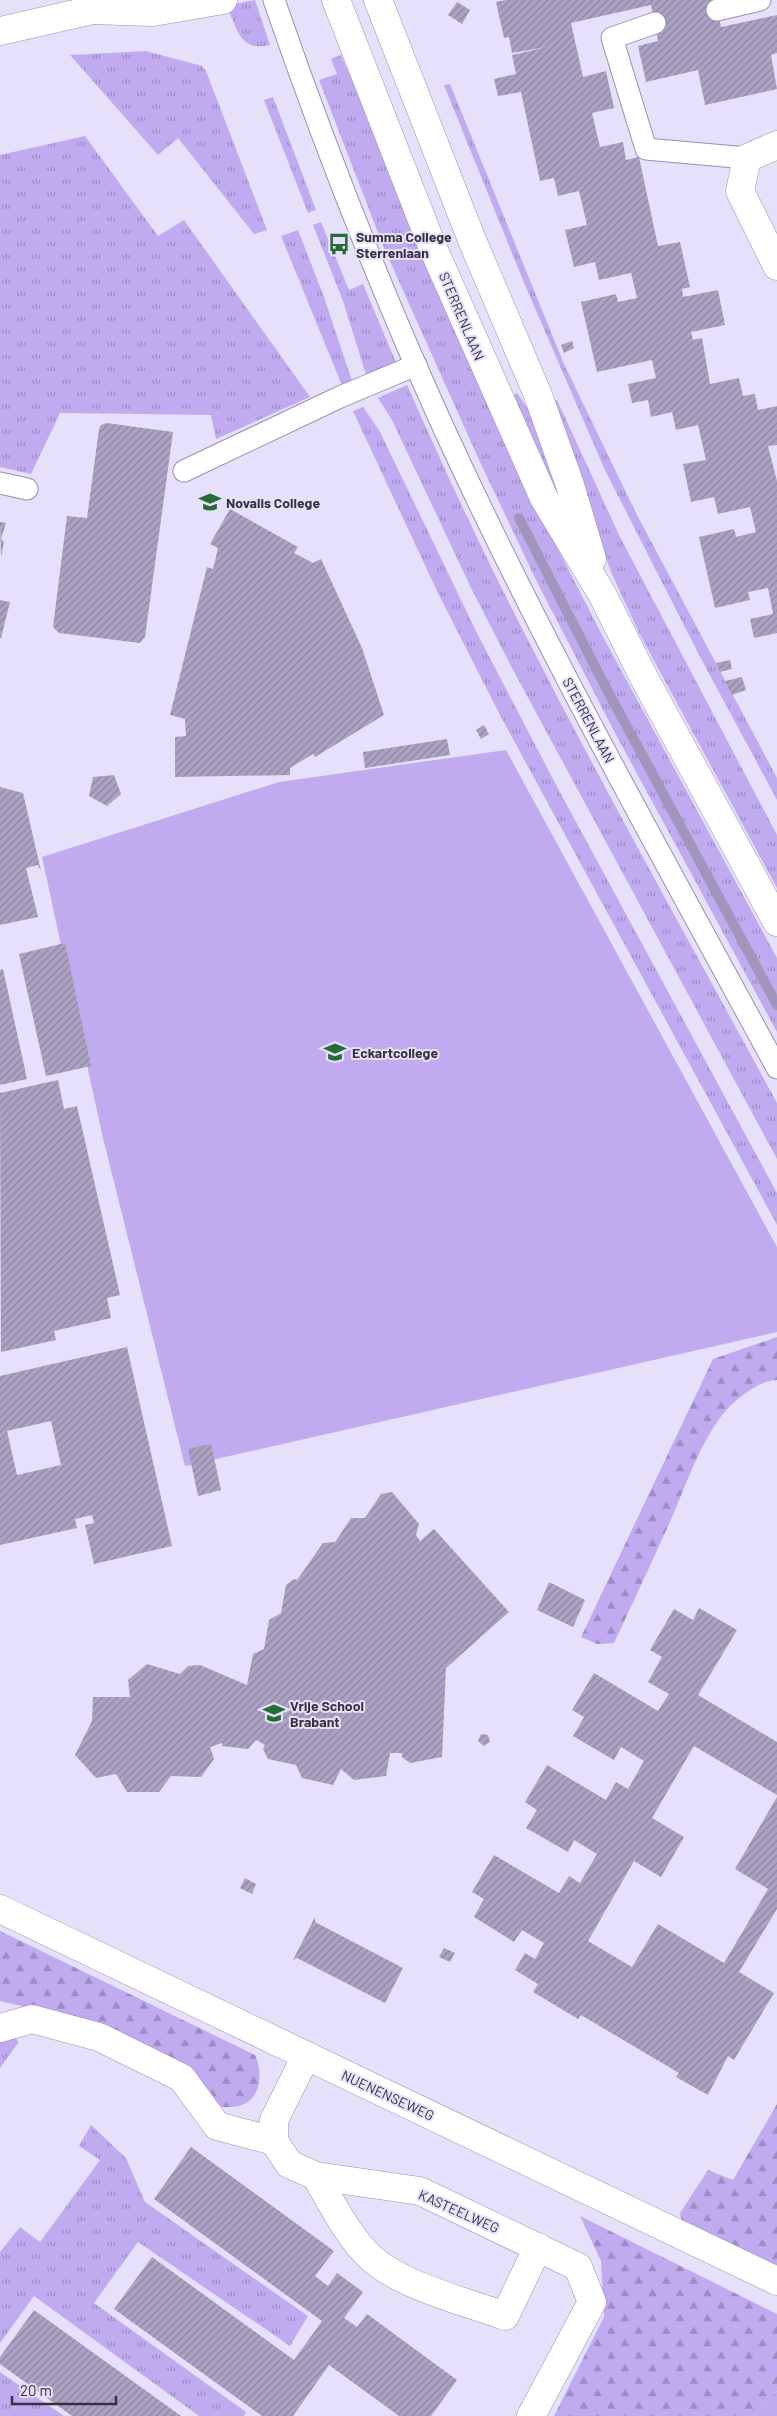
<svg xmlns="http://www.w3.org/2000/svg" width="777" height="2416" font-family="Barlow,sans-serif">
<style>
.grass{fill:url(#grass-tufts)}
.forest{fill:url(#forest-firs)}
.pitch{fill:#c0abf0}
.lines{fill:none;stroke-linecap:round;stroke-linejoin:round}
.stream{stroke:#a195be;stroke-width:10}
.building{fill:url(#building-hatch);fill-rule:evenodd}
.service-casing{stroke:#998faf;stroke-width:23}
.minor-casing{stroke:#998faf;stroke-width:29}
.tertiary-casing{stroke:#998faf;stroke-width:29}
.secondary-casing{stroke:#998faf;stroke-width:29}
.service{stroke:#fff;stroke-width:21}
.minor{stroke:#fff;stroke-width:28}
.tertiary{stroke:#fff;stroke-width:28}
.secondary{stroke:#fff;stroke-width:28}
.labels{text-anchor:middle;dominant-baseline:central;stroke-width:4;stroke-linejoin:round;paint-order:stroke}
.poi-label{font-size:14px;font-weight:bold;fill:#36323f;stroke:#e7e0fb;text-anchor:start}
.street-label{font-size:14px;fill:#36323f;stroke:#e7e0fb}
</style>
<defs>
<pattern id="grass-tufts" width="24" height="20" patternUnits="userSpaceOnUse" patternTransform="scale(1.25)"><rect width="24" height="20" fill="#c0abf0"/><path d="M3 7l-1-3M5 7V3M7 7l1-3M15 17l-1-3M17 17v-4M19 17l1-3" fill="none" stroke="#9d8cc4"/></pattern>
<pattern id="forest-firs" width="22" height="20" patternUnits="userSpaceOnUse" patternTransform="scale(1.25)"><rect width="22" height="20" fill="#c0abf0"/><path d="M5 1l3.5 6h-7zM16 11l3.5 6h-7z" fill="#9d8cc4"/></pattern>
<pattern id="building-hatch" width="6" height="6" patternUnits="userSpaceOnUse" patternTransform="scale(1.25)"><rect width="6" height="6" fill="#aca2c3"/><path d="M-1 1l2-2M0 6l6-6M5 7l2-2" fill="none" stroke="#8d85a0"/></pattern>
</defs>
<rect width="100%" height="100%" fill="#e7e0fb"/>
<!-- grass -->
<g class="grass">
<path d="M255,0L270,45C241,52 237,30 228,8L229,5Z"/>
<path d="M146,51L202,66L206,71L267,230L254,234L178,138L158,155L70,55Z"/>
<path d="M341,55L538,510L601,633L777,958V1032L615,733L536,580L480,462L384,248L319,80L337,74L331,59Z"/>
<path d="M450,84L564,364L636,513L777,778V800L698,653L604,468L522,278L444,85Z"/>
<path d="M273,97L316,210L308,213L264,100Z"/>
<path d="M85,136L158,236L184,220L310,397L216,439L211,415L60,413L31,474L0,467V155Z"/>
<path d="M321,222L349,290L363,284L397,365L367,378L343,301L313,225Z"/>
<path d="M298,230L324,297L353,384L343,388L281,236Z"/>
<path d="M407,385C445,471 484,555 527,638C607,795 693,948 777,1103V1159L512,668L471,588L392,420L378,398Z"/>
<path d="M517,393L542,429L564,489L552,494L507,399Z"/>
<path d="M557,400L620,537L777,835V888L639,633L611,572L550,402Z"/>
<path d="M363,407L379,430L478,635L555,783L777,1193V1225L501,717L437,591L353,411Z"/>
<path d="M16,2036L18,2043L0,2068V2038Z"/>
<path d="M91,2125L126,2158L145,2202L308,2316L290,2346L138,2242L94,2303L246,2412L244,2416H199L34,2296L0,2343V2252L20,2227L40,2242L100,2160L79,2146Z"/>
<path d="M0,2372L64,2416H0Z"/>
<path d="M777,2391V2416H754Z"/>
</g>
<!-- forest -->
<g class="forest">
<path d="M777,1337V1380C761,1380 743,1394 731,1405C704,1432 688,1480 673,1515C654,1558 634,1600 614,1643L597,1644L581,1637L713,1359Z"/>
<path d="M0,1931L255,2055C263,2072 262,2100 239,2106C234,2107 227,2107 222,2107L209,2096L93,2023L0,2001Z"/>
<path d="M777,2104V2271L683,2225L680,2213L708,2170L733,2180Z"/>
<path d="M580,2216L777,2314V2391L754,2416H554L604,2317L601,2261Z"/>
</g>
<!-- pitch -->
<path class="pitch" d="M506,750L777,1247V1332L185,1466L102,1134L42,857L279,782Z"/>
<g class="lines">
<!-- stream -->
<path class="stream" d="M519,518L605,686L777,1005"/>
</g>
<!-- building -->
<g class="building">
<path d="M506,0H715L721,27L777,15V53L771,55L777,89L705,105L698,70L646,82L638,46L658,41L651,5L571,23L583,77L606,71L614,108L592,113L600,147L623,142L626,160L639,157L658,246L680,242L690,287L682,289L683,297L718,290L725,325L691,332L693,340L702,338L710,384L739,378L743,396L755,394L758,410L777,406V445L768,446L777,481V633L754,638L750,619L773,614L768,588L748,592L750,600L715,608L699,537L734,529L736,537L756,532L750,507L718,514L714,497L691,502L683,464L706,460L698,425L676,430L672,412L651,417L648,400L632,403L628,384L656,378L652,360L597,372L581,302L616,294L618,302L637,298L631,273L599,280L595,262L574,267L565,230L587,225L579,191L558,196L554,178L540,181L521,92L498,96L494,79L516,74L512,55L547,47L512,53L509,37L504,38L496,2Z"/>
<path d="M457,2L470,10L462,24L448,15Z"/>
<path d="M572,341L574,348L564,353L561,345Z"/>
<path d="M107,423L173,432L145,637L140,643L59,633L53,627L67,516L87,518L99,429L101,425Z"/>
<path d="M230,509L298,547L294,553L313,563L321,559L362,648L384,715L315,757L313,754L290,768V775L175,777V737L186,736L185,719L170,715L207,567L213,569L218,548L210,544Z"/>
<path d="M0,522L6,523L1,539L4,542L1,557Z"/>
<path d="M0,600L10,602L1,638H0Z"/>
<path d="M730,660L732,669L720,672L716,663Z"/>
<path d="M742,677L746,690L732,695L725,681Z"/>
<path d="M484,725L489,734L481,739L476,730Z"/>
<path d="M447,739L450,755L365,768L363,752Z"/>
<path d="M114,775L121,794L107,806L89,796L93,777Z"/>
<path d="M0,787L23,793L41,871L38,865L26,868L38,917L0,925Z"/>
<path d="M65,943L91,1066L46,1076L19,954Z"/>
<path d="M3,969L27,1079L0,1085V970Z"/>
<path d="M58,1080L64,1109L77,1106L120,1295L107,1298L111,1318L54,1331L56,1340L1,1352L0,1093Z"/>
<path d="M127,1347L172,1546L94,1564L85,1525L94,1523L92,1515L75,1519L77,1528L0,1545V1376ZM51,1421L61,1465L17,1475L7,1431Z"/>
<path d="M211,1444L221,1490L198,1496L188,1449Z"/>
<path d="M392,1492L419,1524L416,1535L420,1541L434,1529L509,1612L446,1668L442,1757L410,1763L402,1757V1753H390L386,1776L354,1780L341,1769L333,1785L302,1778L296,1765L268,1759L263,1749L265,1745L256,1740L248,1749L222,1746V1743L210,1747L214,1759L201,1777L171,1776L159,1792H127L116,1774L96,1778L75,1755L92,1721L93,1697H130L128,1680L147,1664L180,1674L188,1666L200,1665L247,1685L253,1654L264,1649L269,1620L281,1613L286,1585L294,1579L297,1580L323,1543L335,1542L351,1518H365L381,1494Z"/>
<path d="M549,1582L585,1600L573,1627L537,1610Z"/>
<path d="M699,1608L737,1630L698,1695L777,1742V1795L694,1746L652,1818L684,1837L661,1877L634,1861L588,1941L632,1967L658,1924L724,1963L768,1889L735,1869L777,1797V1909L739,1972L774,1993L734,2060L728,2056L708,2095L676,2077L679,2073L581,2015L578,2019L533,1992L538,1984L515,1970L525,1953L535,1959L544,1943L522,1930L514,1942L474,1917L484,1899L472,1892L494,1855L559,1893L569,1876L580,1883L597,1854L574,1840L568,1852L526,1828L537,1810L525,1802L547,1765L606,1800L616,1782L628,1789L644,1761L621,1747L614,1760L573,1736L584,1717L572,1710L594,1673L658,1711L669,1694L648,1682L662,1657L650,1650L674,1609L693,1620Z"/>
<path d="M481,1734L488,1735L490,1742L484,1746L478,1741Z"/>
<path d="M245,1878L256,1884L252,1894L240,1888Z"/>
<path d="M315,1917V1922L403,1968L385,2003L297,1958L293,1960Z"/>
<path d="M444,1948L455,1953L450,1962L439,1957Z"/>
<path d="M191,2147L334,2251L315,2276L328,2286L337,2273L363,2292L344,2318L357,2327L367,2314L457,2380L431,2416H399L329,2365L293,2416H262L114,2309L152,2257L294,2360L322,2321L154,2199Z"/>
<path d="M34,2310L181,2416H72L0,2364V2357Z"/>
</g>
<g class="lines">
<!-- service casing -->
<g class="service-casing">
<g id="service">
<path d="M274,0C323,142 378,283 440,420C541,642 661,854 777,1068"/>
<path d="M717,10L760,0"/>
<path d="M655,23L612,38L646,149L747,158"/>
<path d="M184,471L340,397L416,365"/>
<path d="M0,483L27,489"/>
</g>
</g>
<!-- minor casing -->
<g class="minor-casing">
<g id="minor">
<path d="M777,145L747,158L740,191L777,266"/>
<path d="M0,1909L777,2281"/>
<path d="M0,2028L32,2019L99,2037L182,2078L217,2126L274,2141"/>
<path d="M306,2056L274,2120V2141L289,2164L316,2176L420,2191L578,2267L592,2302L531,2416"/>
<path d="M316,2176C330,2201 347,2233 366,2253C396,2285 464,2301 505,2316L538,2247"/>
</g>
</g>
<!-- tertiary casing -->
<g class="tertiary-casing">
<g id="tertiary">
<path d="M92,10L153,12L223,0"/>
<path d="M0,31L92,10L107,4"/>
</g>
</g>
<!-- secondary casing -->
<g class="secondary-casing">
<g id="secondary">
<path d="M336,0L433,248L544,498L602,594L643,676L777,922"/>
<path d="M378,0L472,240L538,395L570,485L592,559"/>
</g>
</g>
<!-- service -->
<use href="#service" class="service"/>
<!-- minor -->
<use href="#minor" class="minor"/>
<!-- tertiary -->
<use href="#tertiary" class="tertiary"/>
<!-- secondary -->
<use href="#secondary" class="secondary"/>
</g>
<!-- icons -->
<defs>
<g id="bus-bare" transform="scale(1.725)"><path d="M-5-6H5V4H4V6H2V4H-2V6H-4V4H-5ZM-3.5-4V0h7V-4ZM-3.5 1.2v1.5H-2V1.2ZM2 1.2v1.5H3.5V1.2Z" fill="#276c37" stroke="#e7e0fb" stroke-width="2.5" paint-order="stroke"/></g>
<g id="school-bare" transform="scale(1.725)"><path d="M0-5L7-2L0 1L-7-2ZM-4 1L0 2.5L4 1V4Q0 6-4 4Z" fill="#276c37" stroke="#e7e0fb" stroke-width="2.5" paint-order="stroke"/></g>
</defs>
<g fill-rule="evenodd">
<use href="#bus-bare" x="339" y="244"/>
<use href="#school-bare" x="210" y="502"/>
<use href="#school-bare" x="335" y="1052"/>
<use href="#school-bare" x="274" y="1713"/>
</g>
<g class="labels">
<!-- poi labels -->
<g class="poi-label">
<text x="356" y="236">Summa College<tspan x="356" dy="16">Sterrenlaan</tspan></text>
<text x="226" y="502">Novalis College</text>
<text x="352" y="1052">Eckartcollege</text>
<text x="290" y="1705">Vrije School<tspan x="290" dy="16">Brabant</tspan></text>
</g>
<!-- street labels -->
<g class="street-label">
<text transform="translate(462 316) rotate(67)">STERRENLAAN</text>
<text transform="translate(589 720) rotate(62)">STERRENLAAN</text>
<text transform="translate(388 2095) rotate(25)">NUENENSEWEG</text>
<text transform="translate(459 2211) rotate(24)">KASTEELWEG</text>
</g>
</g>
<!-- scale -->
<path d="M12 2396v8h104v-8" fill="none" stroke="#36323f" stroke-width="2.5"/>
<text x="20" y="2396" font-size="15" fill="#36323f" stroke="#e7e0fb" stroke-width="4" paint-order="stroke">20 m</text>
</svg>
